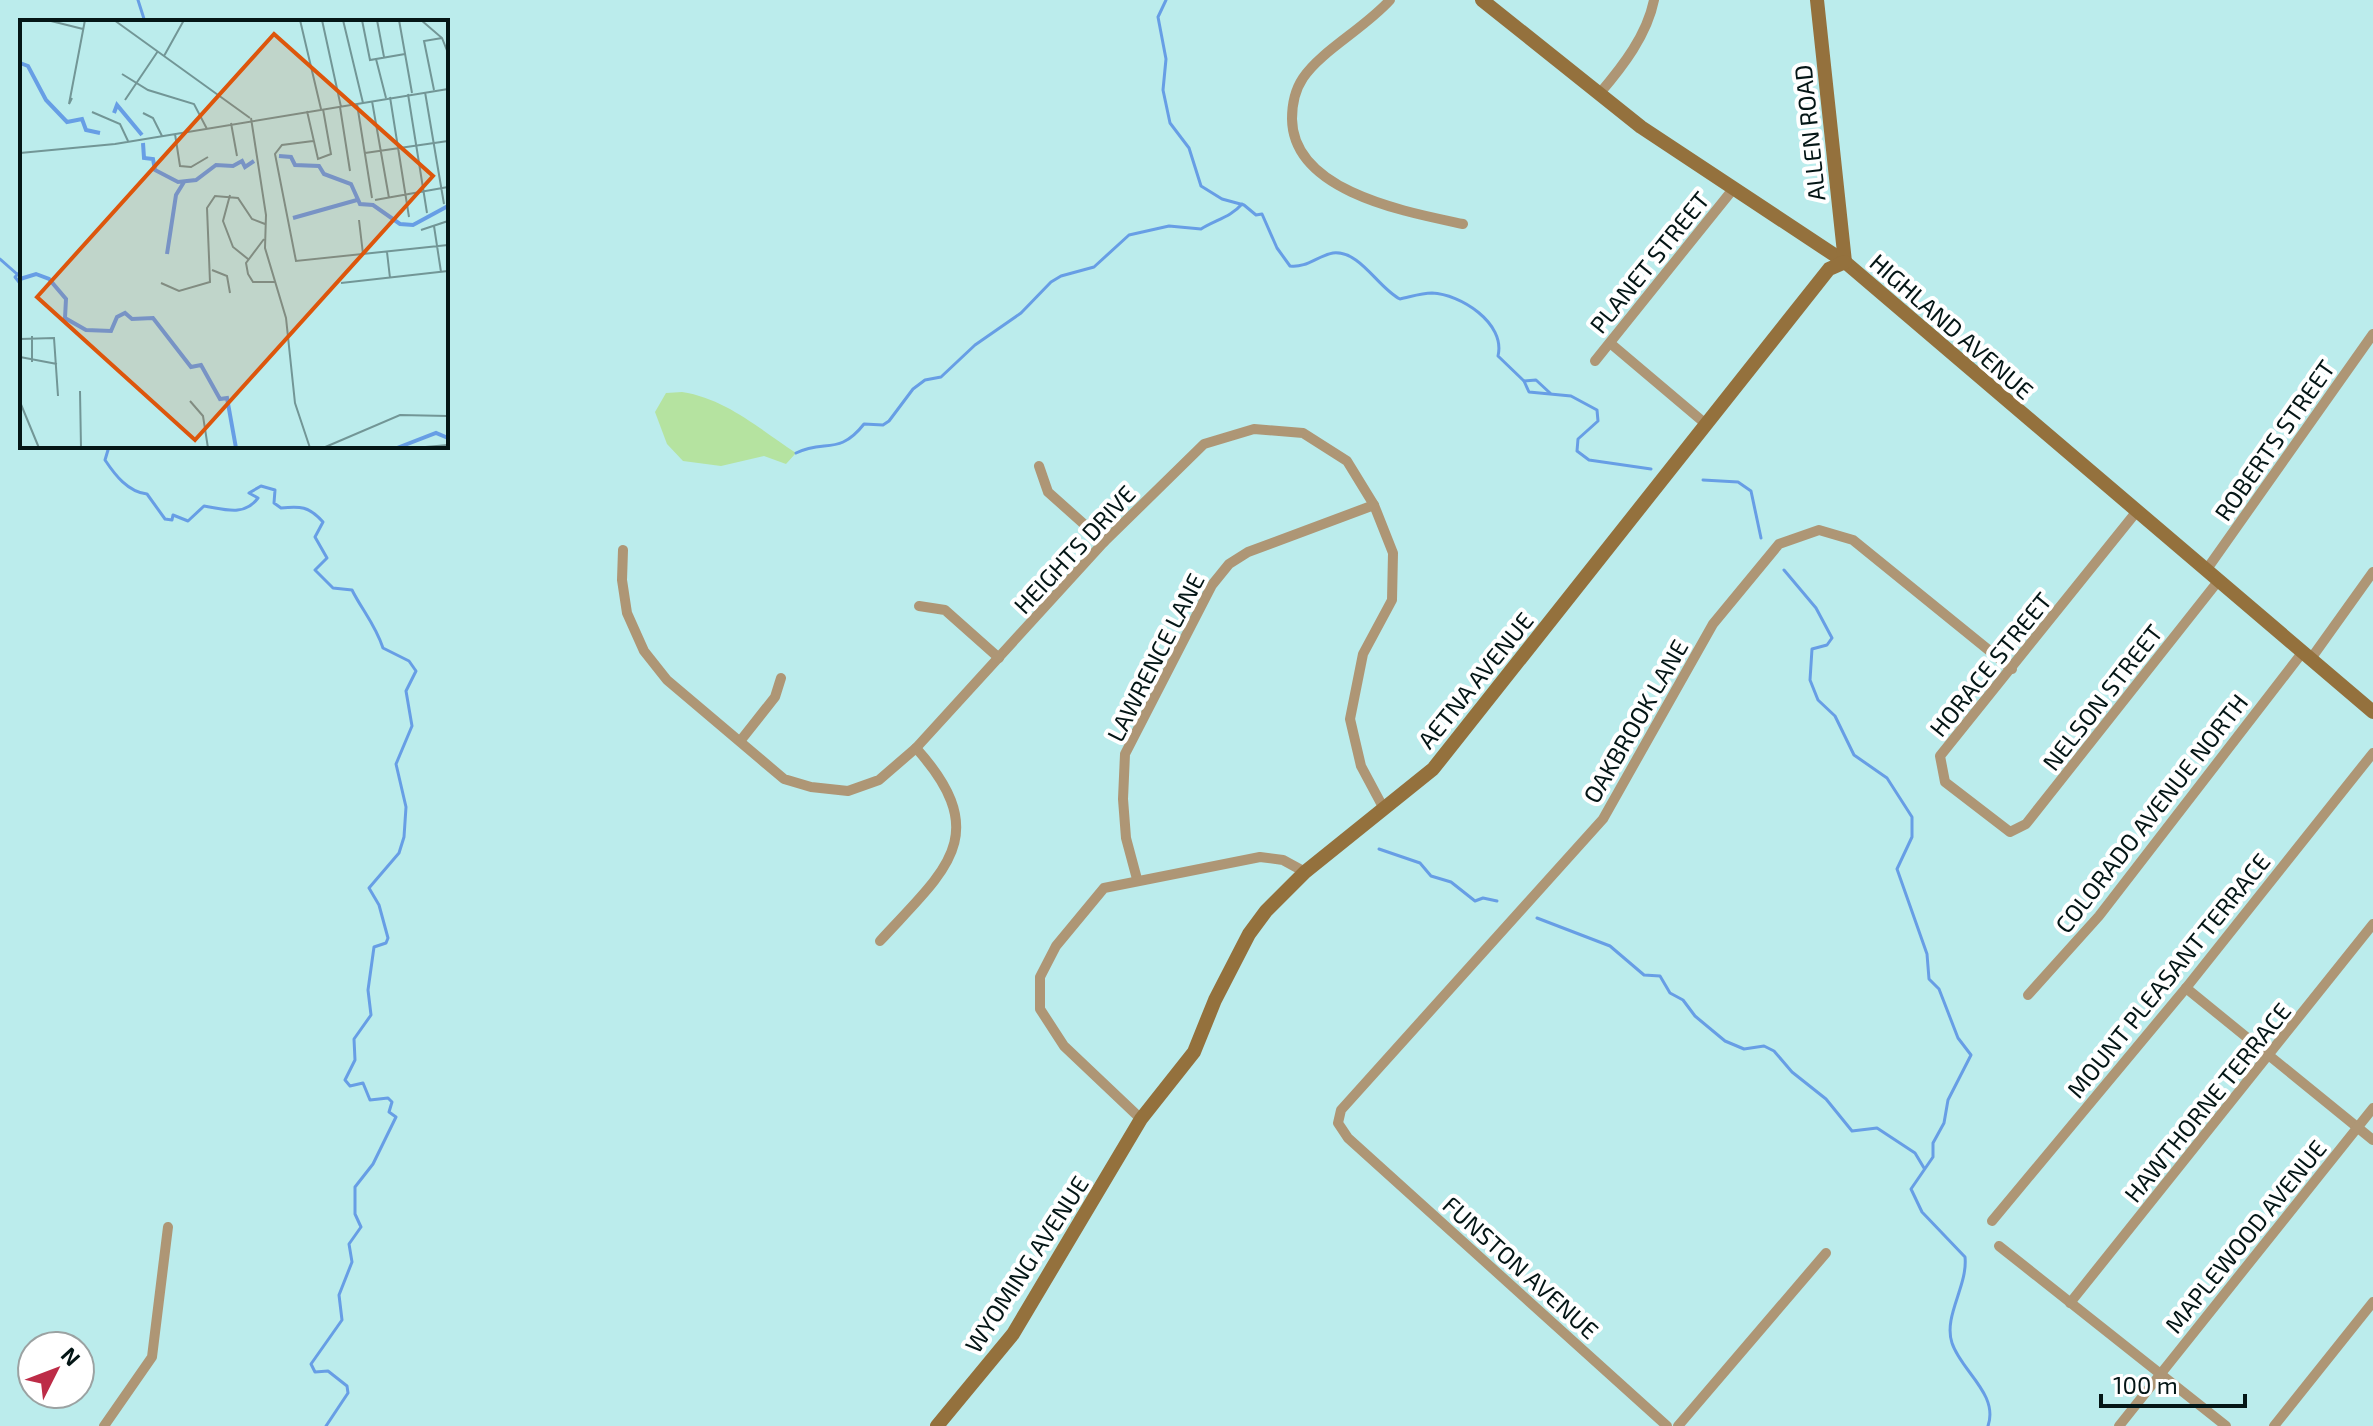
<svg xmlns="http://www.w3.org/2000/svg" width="2373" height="1426" font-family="'Exo 2',sans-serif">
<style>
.green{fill:#b5e3a0}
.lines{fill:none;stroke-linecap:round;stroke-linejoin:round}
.stream{stroke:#679ee5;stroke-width:3}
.street{stroke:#ae9675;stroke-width:10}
.secondary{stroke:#94713d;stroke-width:14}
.labels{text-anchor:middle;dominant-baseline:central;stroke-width:8;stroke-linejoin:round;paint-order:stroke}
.street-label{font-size:24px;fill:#041616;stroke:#fff}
.inset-river{fill:none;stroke:#679ee5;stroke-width:4}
.inset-road{fill:none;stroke:#729696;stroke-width:2}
.view{fill:#dd560c;fill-opacity:0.15;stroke:#dd560c;stroke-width:4}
.inset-edge{fill:none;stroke:#041616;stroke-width:4}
</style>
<rect width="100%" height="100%" fill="#bbecec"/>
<!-- green -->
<path class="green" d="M682,392C727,399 759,429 796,453L786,464L764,456L721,466L683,461L667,444L655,412L666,393Z"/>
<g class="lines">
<!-- stream -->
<g class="stream">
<path d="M138,0L145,22"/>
<path d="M1166,0L1158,17L1166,59L1163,90L1170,123L1189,148L1201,186L1222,199L1244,205L1256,215L1262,214L1277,248L1290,266C1307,268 1317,256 1333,253C1360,250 1378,288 1400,299C1410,297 1421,293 1432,293C1460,294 1506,323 1498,356L1524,381L1529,392L1571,396L1597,410L1598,421L1578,439L1577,451L1589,460L1651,469"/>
<path d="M22,233V236"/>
<path d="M0,259L17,274"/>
<path d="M22,270L15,277L22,286"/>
<path d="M1524,381L1536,380L1550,393"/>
<path d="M105,446L108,450L105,460C115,475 128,492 147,494L165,519L172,520L173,515L188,521L204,506C224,509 244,517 258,498L249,493L261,486L275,490L274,503L281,508C300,506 309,506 323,522L315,537L327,558L315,570L333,588L352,590C362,610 375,624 383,648L409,661L416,671L406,691L412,726L396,764L406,807L404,837L399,853L369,888L379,905L388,938L386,943L374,947L368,990L371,1015L354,1039L355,1060L345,1080L350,1086L363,1083L370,1100L388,1098L392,1102L389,1112L396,1117L373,1164L355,1187V1214L361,1227L349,1244L352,1262L339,1295L342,1320L311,1364L315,1372L328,1371L347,1386L348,1393L326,1426"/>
<path d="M796,453C825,439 839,456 864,424L883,425L889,421L913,389L925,380L941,377L975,345L1021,313L1051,282L1061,276L1094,267L1129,235L1169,226L1201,229C1215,220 1231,217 1242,204"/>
<path d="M1703,480L1738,482L1751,491L1761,538"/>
<path d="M1784,570L1816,608L1832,638L1827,645L1812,649L1810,680L1818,700L1835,716L1854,755L1887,778L1912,817V837L1897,869L1927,954L1929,979L1939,989L1958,1038L1971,1055L1948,1100L1944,1123L1933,1143V1157L1911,1189L1922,1212L1965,1257C1968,1286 1943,1316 1952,1343C1961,1371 1999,1394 1988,1426"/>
<path d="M1379,849L1420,863L1431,876L1451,882L1475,901L1483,898L1497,901"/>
<path d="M1537,918L1610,946L1644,975L1660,976L1670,993L1683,1000L1695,1016L1725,1041L1744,1049L1764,1046L1774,1051L1792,1072L1826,1099L1852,1131L1877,1128L1915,1153L1924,1168"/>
</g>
<!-- street -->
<g class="street">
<path d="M1390,0C1365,28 1321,51 1303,78C1295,90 1292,105 1292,119C1293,192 1407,212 1463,224"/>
<path d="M1600,93C1623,66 1647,35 1654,0"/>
<path d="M1610,343L1707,425"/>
<path d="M1595,361L1734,188"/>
<path d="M1039,466L1048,492L1104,542"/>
<path d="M2137,511L1940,756L1945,782L2010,832L2026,824L2219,580"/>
<path d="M623,550L622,580L627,613L644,651L667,680L784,779L811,787L848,791L879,780L916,748L1104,542L1204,444L1254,429L1303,433L1347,461L1374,505L1393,553L1392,600L1363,654L1350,719L1361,766L1384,809"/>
<path d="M2207,569L2373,334"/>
<path d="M919,606L945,610L999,658"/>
<path d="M2310,660L2373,572"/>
<path d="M741,740L775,697L781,678"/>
<path d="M1137,879L1126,838L1123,799L1125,754L1212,585L1229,564L1248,552L1374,505"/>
<path d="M880,941C944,871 995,836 916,748"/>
<path d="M2186,988L2373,1140"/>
<path d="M2028,995L2099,916L2302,653"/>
<path d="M1141,1119L1064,1046L1040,1009V977L1056,946L1104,888L1260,857L1283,860L1305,872"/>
<path d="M1992,1221L2186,988L2373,753"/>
<path d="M1999,1246L2226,1426"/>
<path d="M2070,1303L2373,924"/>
<path d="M104,1426L152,1357L168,1227"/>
<path d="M1667,1426L1348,1138L1338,1123L1341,1110L1603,819L1713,624L1779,544L1819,530L1853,540L2012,669"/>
<path d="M1678,1426L1826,1253"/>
<path d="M2119,1426L2373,1108"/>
<path d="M2274,1426L2373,1302"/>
</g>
<!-- secondary -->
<g class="secondary">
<path d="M1482,0L1641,127L1845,262L2373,712"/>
<path d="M1817,0L1845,262"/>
<path d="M937,1426L1013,1334L1141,1119L1194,1052L1215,1000L1249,934L1266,911L1305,872L1433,769L1829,269L1845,262"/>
</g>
</g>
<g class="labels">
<!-- street labels -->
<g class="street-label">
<text transform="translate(1809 133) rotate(-96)">ALLEN ROAD</text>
<text transform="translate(1649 262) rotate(-51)">PLANET STREET</text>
<text transform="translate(1952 326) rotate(41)">HIGHLAND AVENUE</text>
<text transform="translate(2274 440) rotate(-55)">ROBERTS STREET</text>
<text transform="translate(1074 549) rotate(-47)">HEIGHTS DRIVE</text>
<text transform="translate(1155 657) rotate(-63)">LAWRENCE LANE</text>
<text transform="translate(1990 664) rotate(-51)">HORACE STREET</text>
<text transform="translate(1475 680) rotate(-51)">AETNA AVENUE</text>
<text transform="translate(2102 697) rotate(-52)">NELSON STREET</text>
<text transform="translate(1635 721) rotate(-60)">OAKBROOK LANE</text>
<text transform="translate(2151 813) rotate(-52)">COLORADO AVENUE NORTH</text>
<text transform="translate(2168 975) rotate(-51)">MOUNT PLEASANT TERRACE</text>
<text transform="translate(2207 1102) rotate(-51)">HAWTHORNE TERRACE</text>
<text transform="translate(2245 1236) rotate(-51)">MAPLEWOOD AVENUE</text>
<text transform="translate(1026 1264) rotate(-57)">WYOMING AVENUE</text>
<text transform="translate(1521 1267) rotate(42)">FUNSTON AVENUE</text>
</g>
</g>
<!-- overview -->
<g transform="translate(20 20)">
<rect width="428" height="428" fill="#bbecec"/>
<path class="inset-river" d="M0,43L8,46L26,80L47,102L62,99L66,110L80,113M94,93L97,85L122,115M123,123L124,138L133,139L135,150L158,162L176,160L196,145L213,146L222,141L225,147L234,141M259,136L271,137L275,145L299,146L304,154L331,164L340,184L353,185L380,204L393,205L428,186M273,198L337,180M147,234L156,175L164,162M0,259L16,254L29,259L46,279L45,298L66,310L91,311L97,297L105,293L112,299L133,298L171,347L181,345L200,379L207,378L216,428M377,428L416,413L428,418"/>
<path class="inset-road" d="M27,0L63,9M94,0L230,98M280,0L301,89M302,0L321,87M323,0L343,83M342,0L350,40L385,34M357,0L364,37M379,0L392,73M401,0L422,18L428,33M144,36L164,0M356,39L366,78M102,54L128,70L174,84L187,109M414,70L404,21L422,18M405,72L424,184M388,74L407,193M370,77L389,197M52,78L49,84L65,0M105,80L138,31M352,81L369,178M337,84L352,178M320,87L330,151M287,91L298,139L311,134L303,89M72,92L100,104L108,121M123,93L133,98L142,116M231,98L246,195L245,228L266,298L275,383L290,428M211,103L217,136M155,114L160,146L171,147L188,137M293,121L262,125L255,134L276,241L428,225M0,133L95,124L428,69M345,133L428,121M210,175L203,201L213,227L228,239M355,180L428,167M339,200L343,234M414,206L421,252M401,210L428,201M244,219L226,243L228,254L233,262H255M367,232L370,258M192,250L207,256L210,273M141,263L159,271L190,262L187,188L195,176L218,178L232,199L245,204M321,263L428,251M0,319L34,318L38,376M0,337L37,344M12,342V316M60,371L61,428M170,381L183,396L188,428M0,382L19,428M303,428L380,395L428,396M394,428L428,425"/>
<path class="view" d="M254,14L413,156L175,420L17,277Z"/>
<rect width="428" height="428" class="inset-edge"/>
</g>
<!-- north arrow -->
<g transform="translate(56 1370) rotate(48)"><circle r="38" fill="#ffffff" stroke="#9ba2a2" stroke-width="2"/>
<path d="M0-6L14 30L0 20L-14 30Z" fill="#bd2c47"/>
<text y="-12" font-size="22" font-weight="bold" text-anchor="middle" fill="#041616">N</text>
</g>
<!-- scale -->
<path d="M2101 1394v12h144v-12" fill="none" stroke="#041616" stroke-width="4"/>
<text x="2113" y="1394" font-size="24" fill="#041616" stroke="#ffffff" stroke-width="6" paint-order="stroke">100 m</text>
</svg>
